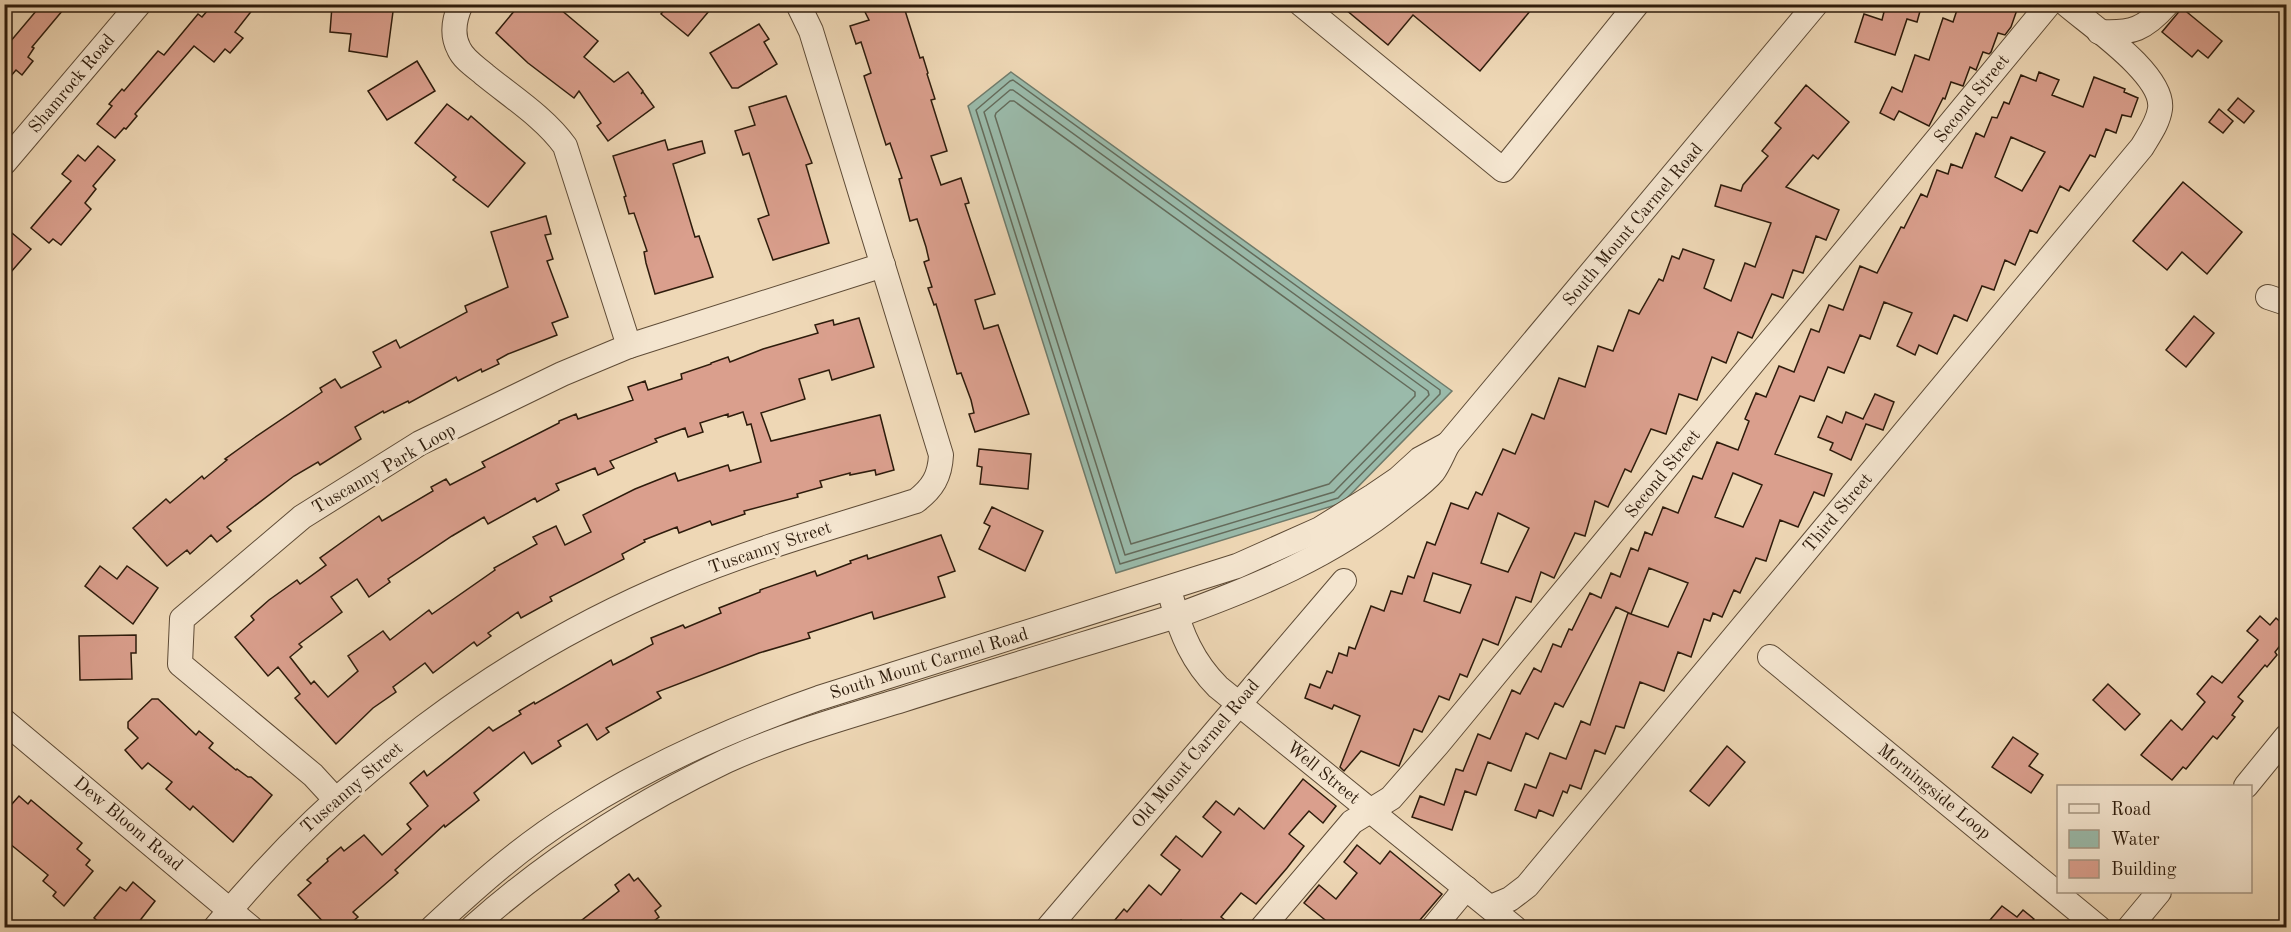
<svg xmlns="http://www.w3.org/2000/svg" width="2291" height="932" font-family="'Old Standard TT',serif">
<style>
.water{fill:#9abaaa;stroke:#6f7b6b;stroke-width:1.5}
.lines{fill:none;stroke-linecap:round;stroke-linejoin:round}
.shore{stroke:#646b5b;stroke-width:1.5}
.building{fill:#da9f8d;stroke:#2e1c0c;stroke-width:1.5;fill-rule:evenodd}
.minor-casing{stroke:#5e4b36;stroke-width:26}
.minor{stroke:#f4e5cf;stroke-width:24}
.labels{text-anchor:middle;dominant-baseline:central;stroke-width:6;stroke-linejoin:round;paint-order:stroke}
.street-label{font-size:18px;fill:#2e1c0c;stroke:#f4e5cf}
</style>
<rect width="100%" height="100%" fill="#eed7b5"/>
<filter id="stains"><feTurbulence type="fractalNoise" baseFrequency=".00333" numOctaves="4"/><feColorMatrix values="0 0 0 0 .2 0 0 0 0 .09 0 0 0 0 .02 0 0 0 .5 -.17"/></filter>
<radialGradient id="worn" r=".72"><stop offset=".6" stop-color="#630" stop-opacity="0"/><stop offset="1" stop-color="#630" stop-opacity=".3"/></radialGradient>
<!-- water -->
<path class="water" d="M1011,72L1452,391L1342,503L1116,573L968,106Z"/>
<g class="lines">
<!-- shore -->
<g class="shore">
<path d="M1013,80L1440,390V394L1338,498L1120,564L976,110L1010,81Z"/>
<path d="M1010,90H1013L1428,391L1429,395L1334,492L1125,555L984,112Z"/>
<path d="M1010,101H1014L1415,392V396L1329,484L1131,544L995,116L996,113Z"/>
</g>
</g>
<!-- building -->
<g class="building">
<path d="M42,4H68L32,47L34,48L28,57L33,61L22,75L16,70L4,84V49Z"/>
<path d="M213,4H257L235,32L243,38L230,53L225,49L214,62L194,46L135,114L137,116L126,129L124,128L115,138L97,124L112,106L109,104L122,89L124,91L158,51L164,55L198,14L202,17Z"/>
<path d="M346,4H394L387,57L349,51L351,34L330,32L332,6L345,8Z"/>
<path d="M520,4H554L598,41L584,57L614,82L628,72L643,91L641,94L643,92L654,107L608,141L597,126L601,123L579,91L574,98L528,63L496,33Z"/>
<path d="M669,4H715L688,36L661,14Z"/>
<path d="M861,4H903L920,58L923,57L928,73L927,74L935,99L931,100L947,151L931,156L941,185L961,178L969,203L965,204L995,294L975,300L984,329L998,325L1029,414L975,432L969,414L974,413L971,400L961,373L957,374L936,304L934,305L928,288L932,287L924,262L929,260L926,247L917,219L910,221L899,179L902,178L890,143L886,145L864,76L871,73L861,42L856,44L850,26L869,20Z"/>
<path d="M1339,4H1536L1480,71L1413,15L1388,45Z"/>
<path d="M1873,4H1922L1917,22L1907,19L1895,55L1855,42L1864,14L1882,20L1884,12L1873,8Z"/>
<path d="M1959,4H2019L2011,27L2005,35L1998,33L1991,52L1989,54L1983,52L1976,70L1970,67L1963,86L1951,82L1945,99L1943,98L1929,126L1899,111L1894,120L1880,113L1892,87L1902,92L1915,55L1929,60L1943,18L1953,22Z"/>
<path d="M2182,8L2222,41L2208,58L2198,50L2192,57L2162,32Z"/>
<path d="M759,24L769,39L764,42L777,64L738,88H732L710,53Z"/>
<path d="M417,61L435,91L387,120L368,91Z"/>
<path d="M2039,72L2059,80L2052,95L2083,107L2094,77L2125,89L2124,92L2138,98L2131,117L2122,115L2116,133L2106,129L2095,157L2090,155L2069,191L2060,186L2037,233L2030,230L2015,265L2005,260L1994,290L1982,286L1967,321L1954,315L1937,354L1919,345L1915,355L1897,346L1912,313L1884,302L1870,339L1860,335L1844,373L1828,367L1814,401L1800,396L1775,454L1832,474L1824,496L1814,492L1798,527L1780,520L1766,561L1756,558L1740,593L1734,590L1722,617L1713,613L1710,621L1704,619L1691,657L1678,652L1664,691L1640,682L1624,728L1616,726L1605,754L1595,750L1581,789L1570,785L1567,793L1563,791L1553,816L1539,810L1536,818L1515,810L1525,784L1536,788L1550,753L1566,759L1581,721L1590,725L1628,613L1668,627L1688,583L1649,568L1631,614L1616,607L1563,707L1555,703L1538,739L1526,733L1511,771L1488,762L1476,795L1465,791L1452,830L1412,817L1420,796L1444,805L1456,769L1463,771L1478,734L1490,739L1512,690L1520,694L1534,668L1541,672L1553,644L1561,647L1569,629L1572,630L1590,593L1601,598L1611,573L1620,577L1631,548L1638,551L1645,532L1652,535L1663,507L1678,513L1693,476L1702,479L1717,442L1738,450L1749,421L1745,419L1756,393L1766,397L1779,366L1794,372L1811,329L1819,332L1829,305L1843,310L1860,266L1877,273L1901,227L1904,228L1921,194L1927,197L1937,170L1948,174L1951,164L1962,168L1976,133L1984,137L1992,117L1997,118L2004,102L2009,104L2021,75L2036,81ZM2011,137L2045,152L2022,191L1995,177ZM1733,473L1762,485L1743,527L1715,517Z"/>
<path d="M1806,85L1849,122L1818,159L1813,155L1786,187L1839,210L1826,240L1816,236L1803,273L1793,270L1783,298L1772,294L1752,338L1738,332L1726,363L1712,357L1697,400L1679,394L1666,434L1651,429L1631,472L1625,469L1608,507L1595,501L1585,536L1575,533L1554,578L1541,572L1531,602L1516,597L1498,645L1483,639L1467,677L1460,674L1449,700L1439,696L1422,732L1414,729L1399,766L1361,751L1344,771L1340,767L1360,716L1334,705L1332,709L1305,698L1310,684L1320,688L1327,671L1332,673L1339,653L1347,656L1349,647L1355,649L1371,606L1384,611L1391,591L1402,594L1408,576L1414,578L1427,542L1435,545L1451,503L1468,509L1476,492L1482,495L1503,449L1515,454L1532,414L1544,419L1559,378L1585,387L1598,346L1613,351L1629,310L1639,314L1659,279L1663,281L1672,256L1679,259L1683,249L1714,260L1704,288L1731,301L1745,263L1755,267L1771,223L1715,206L1721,185L1741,191L1743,185L1768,156L1762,151L1781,128L1775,123ZM1498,513L1529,528L1508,572L1481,563ZM1433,573L1471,585L1460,613L1424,601Z"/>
<path d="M786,96L812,163L806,165L829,243L773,260L758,219L769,215L749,153L743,155L735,131L755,125L749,107Z"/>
<path d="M2238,98L2254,111L2244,123L2228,110Z"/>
<path d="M447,104L468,120L471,116L525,163L488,207L453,180L456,177L415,143Z"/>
<path d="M2219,109L2233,121L2223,133L2209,122Z"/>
<path d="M665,140L668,150L702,141L705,153L673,164L695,237L699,236L713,277L655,294L646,263L644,252L647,251L634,213L629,214L624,197L626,196L613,156Z"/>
<path d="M98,146L115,160L93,186L96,189L85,203L91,209L61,245L53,239L49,243L31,228L71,181L62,174L78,155L85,161Z"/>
<path d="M2183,182L2242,232L2207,274L2182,252L2167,270L2133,241Z"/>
<path d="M546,216L551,234L545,235L553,259L547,261L568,317L552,323L557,335L508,354L497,360L499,364L482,372L481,369L458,381L456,377L409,403L408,401L384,413L383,411L355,427L361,439L320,465L318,462L294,476L227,527L231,531L217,542L211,535L190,554L187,550L167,566L133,528L166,499L170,503L202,476L204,479L227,460L225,459L254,438L322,392L320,388L335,379L341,388L381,367L373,352L396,340L400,348L467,312L465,306L508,287L491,232Z"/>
<path d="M12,233L31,249L4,280V242Z"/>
<path d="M2194,316L2214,333L2186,367L2166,350Z"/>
<path d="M859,318L874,367L832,380L829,370L799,379L805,399L761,413L771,441L880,415L894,470L876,475L875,470L850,475V473L820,481L822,487L797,494L798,497L744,511L745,514L712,525L710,521L679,533L677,527L644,540L645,542L622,554L624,559L550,597L552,601L521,618L518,612L488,633L491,636L477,646L474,642L433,673L425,663L393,687L396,692L373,708L336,744L295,698L300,694L278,667L268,676L235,637L254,620L251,616L269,600L297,580L300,584L326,565L320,558L356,532L379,516L382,521L433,491L431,487L446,479L450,485L485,467L482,462L559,423V421L576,414L578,419L633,400L628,387L645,381L648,390L682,379L681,374L711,364V363L728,357L730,362L763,349L818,333L815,325L833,320L834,325ZM743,412L747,425L751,424L761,462L730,471L728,465L678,481L675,473L635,489L583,515L591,532L565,545L556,526L533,537L537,544L494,568L495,570L432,614L429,610L390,640L383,631L348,656L358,671L328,697L314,681L311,684L290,657L302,647L299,644L342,612L331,597L357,579L369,597L390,582L388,579L452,536L484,517L488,524L535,498L537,502L559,490L556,484L595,468L598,475L614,468L610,461L657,442L655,439L685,428L688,437L703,432L700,423L728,414V417Z"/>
<path d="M1875,394L1894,402L1883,430L1866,424L1851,460L1830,450L1833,443L1818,437L1827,416L1842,423L1846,412L1863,419Z"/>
<path d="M979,449L1031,454L1028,489L980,484L982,467L977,466Z"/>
<path d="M992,507L1043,531L1025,571L979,549L990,526L984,523Z"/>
<path d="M941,535L955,571L938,577L945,597L874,619L872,612L839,623L808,633L810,638L759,653L657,692L661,698L606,728L609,732L597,740L587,724L558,741L561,746L532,764L524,752L474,793L479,800L445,827L444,825L395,870L398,873L353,912L358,917L346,927H328L298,895L311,883L307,880L328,861L327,859L341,847L344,851L364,835L382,855L411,829L407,824L428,806L410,783L424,771L427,776L489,727L493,731L521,714L519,711L534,702L535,704L611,660L613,665L625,659L653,644L651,638L683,625L685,628L721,613L719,608L760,592V590L815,571L817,576L851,563L850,561L867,555L868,559Z"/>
<path d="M100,566L117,579L127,566L158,588L133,624L85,586Z"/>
<path d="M2260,616L2270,625L2276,618L2286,627V638L2275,652L2277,655L2267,667L2265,665L2238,697L2243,701L2232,715L2235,717L2217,739L2213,736L2186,769L2183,767L2172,780L2141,755L2171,720L2182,730L2205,702L2197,694L2212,676L2222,683L2258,640L2247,631Z"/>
<path d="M136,635V653H131L132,679L80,680L79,636Z"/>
<path d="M2108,684L2140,714L2125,730L2093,700Z"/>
<path d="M152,699H158L196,735L199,731L213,743L209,748L236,770L237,769L248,777H251L272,795L233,842L193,806L190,810L166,789L172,782L148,763L142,769L125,750L138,738L128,728V722Z"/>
<path d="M2013,737L2038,754L2029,766L2043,775L2031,793L1992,767Z"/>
<path d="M1727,746L1745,762L1709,806L1690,791Z"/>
<path d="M1303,779L1336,806L1323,823L1309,811L1289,834L1304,846L1287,868L1256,904L1241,893L1221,917L1234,927H1190L1181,920L1175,927H1109L1124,909L1127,912L1149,885L1161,895L1180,870L1161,855L1176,836L1202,857L1221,832L1203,817L1216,801L1234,815L1239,808L1264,829Z"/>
<path d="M19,796L28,804L31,800L82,843L77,849L90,860L86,865L93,871L64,906L53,896L56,892L43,881L48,875L4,839V813Z"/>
<path d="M1357,845L1380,864L1390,851L1442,894L1414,927H1334L1304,903L1319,885L1336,899L1357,873L1344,862Z"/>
<path d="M629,874L634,881L638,878L661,906L655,911L659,917L646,927H573L619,891L615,885Z"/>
<path d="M133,882L155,901L135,927H105L94,918L120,887L126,891Z"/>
<path d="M2002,906L2017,917L2023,910L2034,919L2028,926L2030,927H1984Z"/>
</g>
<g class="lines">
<!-- minor casing -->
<g class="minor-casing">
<g id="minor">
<path d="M461,4C454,19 451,34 459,49C464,60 476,67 485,75C512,97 545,118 565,146L629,346"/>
<path d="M1301,4L1503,170L1637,4"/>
<path d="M2099,32C2132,34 2145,29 2167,4"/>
<path d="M4,163L139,4"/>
<path d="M2268,297L2286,303"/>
<path d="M1172,600C1181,634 1193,662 1218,687L1515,928"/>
<path d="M1770,657L2099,928"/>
<path d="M4,721L251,928"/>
<path d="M2246,786L2286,737"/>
<path d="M336,800L313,775L180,664L182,619L302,517L420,443L562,374L629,346L883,265"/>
<path d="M1491,907L1510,899L1527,886L2142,147C2149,135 2158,123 2160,109C2165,75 2090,25 2066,4"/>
<path d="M215,928C338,778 496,657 675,582C753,549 836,526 916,501C933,488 940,476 941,455L811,31L798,4"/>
<path d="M432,928C477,886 523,845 575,813C651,764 733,728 819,698L1237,566L1320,529L1373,496L1398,479L1420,459L1448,444"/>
<path d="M472,928C548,860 634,805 726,761C783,735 843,718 902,700C993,671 1085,644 1176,616C1256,587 1332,556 1398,502C1409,493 1424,483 1433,472C1439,464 1443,453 1448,444L1816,4"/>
<path d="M1048,928L1344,581"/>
<path d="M1262,928L1352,822L1391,798L1438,744L2049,4"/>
<path d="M1433,928L1466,888"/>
<path d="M2129,928L2159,892"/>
</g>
</g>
<!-- minor -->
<use href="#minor" class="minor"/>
</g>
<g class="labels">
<!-- street labels -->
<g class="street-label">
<text transform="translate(72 84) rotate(-50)">Shamrock Road</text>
<text transform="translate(1972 99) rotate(-51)">Second Street</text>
<text transform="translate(1633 225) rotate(-50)">South Mount Carmel Road</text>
<text transform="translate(384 469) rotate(-30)">Tuscanny Park Loop</text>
<text transform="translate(1663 474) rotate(-51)">Second Street</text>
<text transform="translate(1838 513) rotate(-50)">Third Street</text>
<text transform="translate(770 548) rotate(-19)">Tuscanny Street</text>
<text transform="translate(929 664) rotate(-17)">South Mount Carmel Road</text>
<text transform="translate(1196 754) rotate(-50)">Old Mount Carmel Road</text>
<text transform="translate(1323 773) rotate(39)">Well Street</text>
<text transform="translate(352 788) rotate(-41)">Tuscanny Street</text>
<text transform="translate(1934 792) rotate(39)">Morningside Loop</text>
<text transform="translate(128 824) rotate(40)">Dew Bloom Road</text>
</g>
</g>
<!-- margin -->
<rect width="2291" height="932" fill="none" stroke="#eed7b5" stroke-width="24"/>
<rect x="6" y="6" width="2279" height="920" fill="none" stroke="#2e1c0c" stroke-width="3"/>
<rect x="12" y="12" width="2267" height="908" fill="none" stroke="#2e1c0c" stroke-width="1.5"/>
<!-- legend -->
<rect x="2057" y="785" width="195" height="108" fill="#f4e5cf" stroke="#a59581" stroke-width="1.5"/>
<rect x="2069" y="804" width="30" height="9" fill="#f4e5cf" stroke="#a59581" stroke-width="1.5"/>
<text x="2111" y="815" font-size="18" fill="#2e1c0c">Road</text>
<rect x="2069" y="830" width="30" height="18" fill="#9abaaa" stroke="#a59581" stroke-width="1.5"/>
<text x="2111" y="845" font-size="18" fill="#2e1c0c">Water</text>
<rect x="2069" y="860" width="30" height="18" fill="#da9f8d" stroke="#a59581" stroke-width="1.5"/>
<text x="2111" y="875" font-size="18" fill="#2e1c0c">Building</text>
<rect width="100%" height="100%" filter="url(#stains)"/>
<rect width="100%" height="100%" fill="url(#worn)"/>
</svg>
